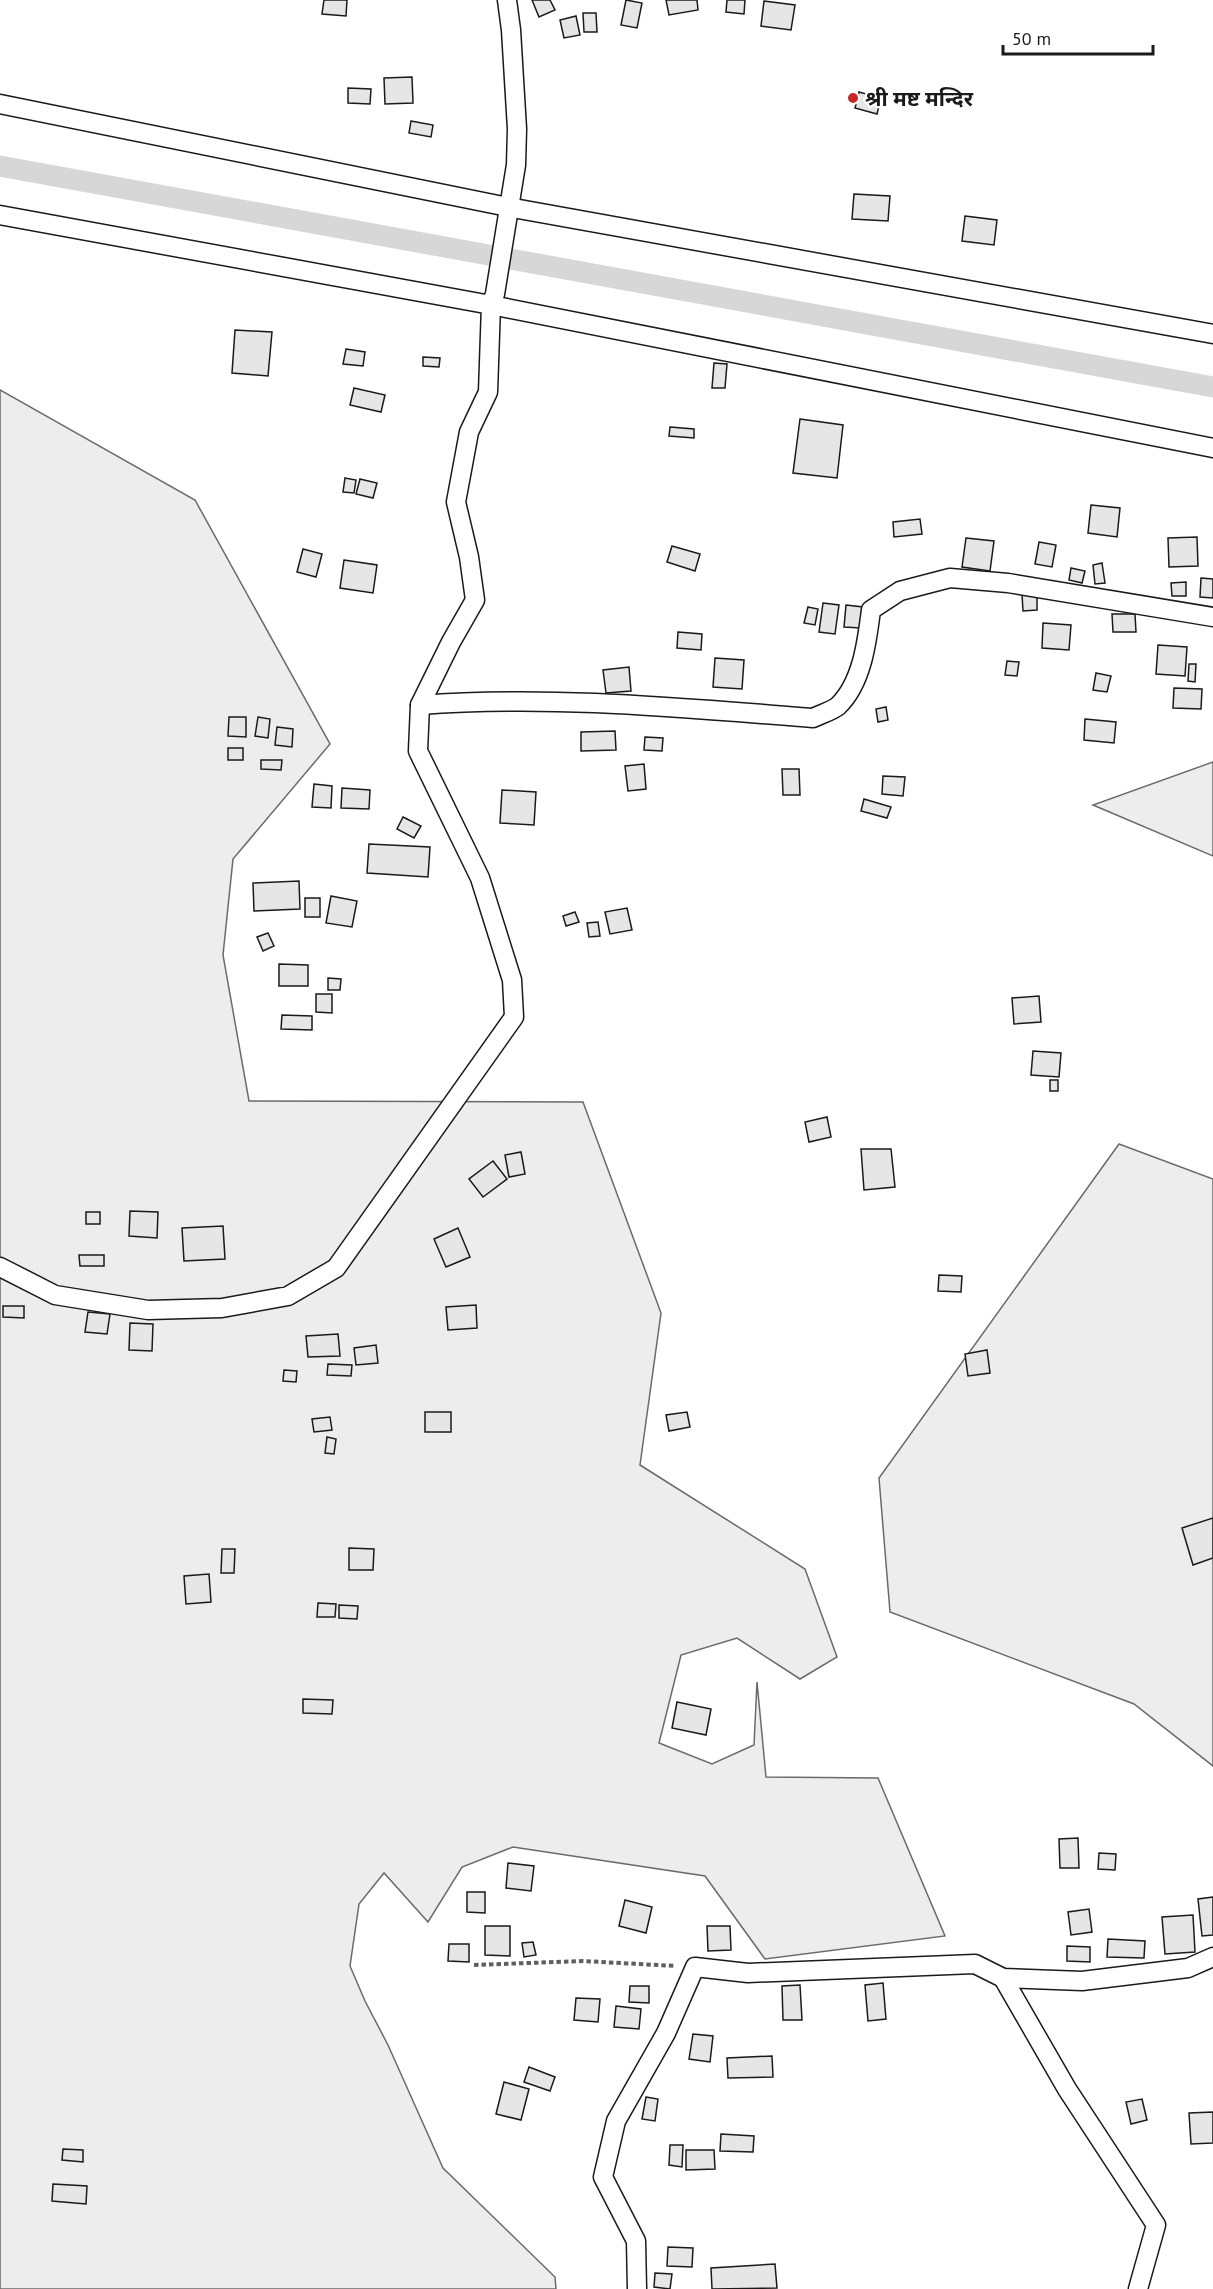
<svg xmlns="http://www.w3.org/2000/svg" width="1213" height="2289" font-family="'PT Sans','Noto Sans Devanagari',sans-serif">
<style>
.built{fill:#ededed;stroke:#6a6a6a;stroke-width:1.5}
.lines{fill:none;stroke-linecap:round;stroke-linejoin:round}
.canal{stroke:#d7d7d7;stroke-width:21}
.building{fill:#e6e6e6;stroke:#1a1a1a;stroke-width:1.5}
.street-casing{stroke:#1a1a1a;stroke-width:21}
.path{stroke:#5f5f5f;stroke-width:4;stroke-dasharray:4.5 3;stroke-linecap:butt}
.street{stroke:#fff;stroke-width:18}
.poi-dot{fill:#c62828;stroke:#fff;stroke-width:2}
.labels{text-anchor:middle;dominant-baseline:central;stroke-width:4.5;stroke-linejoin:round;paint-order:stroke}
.poi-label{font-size:21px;font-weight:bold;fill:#1a1a1a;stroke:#fff;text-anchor:start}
</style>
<rect width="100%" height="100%" fill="#fff"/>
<!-- built -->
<g class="built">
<path d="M0,390L195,500L330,744L233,859L223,955L249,1101L583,1102L661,1313L640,1465L805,1569L837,1657L800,1679L737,1638L681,1655L659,1743L712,1764L754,1745L757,1682L766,1777L878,1778L945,1936L765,1959L705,1876L513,1847L462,1867L428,1922L384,1873L359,1904L350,1966L365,2001L388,2045L443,2168L555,2277L556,2289H0Z"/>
<path d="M1213,762V856L1093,805Z"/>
<path d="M1119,1144L1213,1179V1766L1134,1704L890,1612L879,1478Z"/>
</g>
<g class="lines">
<!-- canal -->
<path class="canal" d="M0,166L1213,387"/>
</g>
<!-- building -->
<g class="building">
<path d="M324,0H347L346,16L322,14Z"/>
<path d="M532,0H550L555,10L539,17Z"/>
<path d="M626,0L642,3L637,28L621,25Z"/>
<path d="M666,0H697L698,10L669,15Z"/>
<path d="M727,0H745L744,14L726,12Z"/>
<path d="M764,1L795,5L791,30L761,26Z"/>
<path d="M583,13H596L597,32H584Z"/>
<path d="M576,16L580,35L564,38L560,20Z"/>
<path d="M412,77L413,103L385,104L384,78Z"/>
<path d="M348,88L371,89L370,104L348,103Z"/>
<path d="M859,92L881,98L877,114L855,108Z"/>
<path d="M411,121L433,125L431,137L409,133Z"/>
<path d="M854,194L890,196L888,221L852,219Z"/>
<path d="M965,216L997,220L994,245L962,241Z"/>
<path d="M235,330L272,332L268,376L232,373Z"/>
<path d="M346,349L365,352L363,366L343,364Z"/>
<path d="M423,357L440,358L439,367L423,366Z"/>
<path d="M714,363L727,364L725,388H712Z"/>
<path d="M354,388L385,395L381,412L350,405Z"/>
<path d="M800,419L843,425L837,478L793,473Z"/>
<path d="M670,427L694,429V438L669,436Z"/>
<path d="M345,478L356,480L354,493L343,492Z"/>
<path d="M360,479L377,483L373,498L356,494Z"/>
<path d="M1091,505L1120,508L1117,537L1088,533Z"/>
<path d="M920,519L922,534L894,537L893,522Z"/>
<path d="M1197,537L1198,566L1169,567L1168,538Z"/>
<path d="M966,538L994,541L990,571L962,567Z"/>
<path d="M1039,542L1056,545L1052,567L1035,564Z"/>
<path d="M672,546L700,554L695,571L667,562Z"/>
<path d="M303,549L322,554L316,577L297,572Z"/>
<path d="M344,560L377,565L373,593L340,588Z"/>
<path d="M1102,563L1105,583L1095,584L1093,565Z"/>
<path d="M1071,568L1085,571L1082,583L1069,580Z"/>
<path d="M1201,578L1213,579V598L1200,597Z"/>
<path d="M1186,582V596H1172L1171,583Z"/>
<path d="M1037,593V610L1023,611L1022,594Z"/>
<path d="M823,603L839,605L835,634L819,632Z"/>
<path d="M846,605L863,607L861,628L844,627Z"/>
<path d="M808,607L818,609L815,625L804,623Z"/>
<path d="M1112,614H1135L1136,632H1113Z"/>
<path d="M1043,623L1071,625L1069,650L1042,648Z"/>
<path d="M678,632L702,634L701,650L677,648Z"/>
<path d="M1158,645L1187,647L1185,676L1156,674Z"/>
<path d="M715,658L744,660L742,689L713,687Z"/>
<path d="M1007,661L1019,662L1017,676L1005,675Z"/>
<path d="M1189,664H1196L1195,682L1188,681Z"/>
<path d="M629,667L631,691L606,693L603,670Z"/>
<path d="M1096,673L1111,676L1107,692L1093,690Z"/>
<path d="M1174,688L1202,689L1201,709L1173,708Z"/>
<path d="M886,707L888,720L878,722L876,709Z"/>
<path d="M229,717H246V737L228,736Z"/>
<path d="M258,717L270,719L268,738L255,736Z"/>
<path d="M1085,719L1116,722L1114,743L1084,740Z"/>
<path d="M277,727L293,729L292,747L275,745Z"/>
<path d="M615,731L616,750L581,751V732Z"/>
<path d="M645,737L663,738L662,751L644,750Z"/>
<rect x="228" y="748" width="15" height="12"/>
<path d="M261,760H282L281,770L261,769Z"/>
<path d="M644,764L646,789L628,791L625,766Z"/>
<path d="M782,769H799L800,795H783Z"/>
<path d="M883,776L905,777L903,796L882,794Z"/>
<path d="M314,784L332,786L331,808L312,807Z"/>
<path d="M342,788L370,790L369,809L341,808Z"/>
<path d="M502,790L536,792L534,825L500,823Z"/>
<path d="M864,799L891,807L887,818L861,811Z"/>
<path d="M403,817L421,826L414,838L397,829Z"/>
<path d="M369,844L430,847L428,877L367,873Z"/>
<path d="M299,881L300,909L254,911L253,883Z"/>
<path d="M331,896L357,901L352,927L326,923Z"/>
<rect x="305" y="898" width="15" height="19"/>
<path d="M627,908L632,930L610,934L605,912Z"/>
<path d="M575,912L579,922L566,926L563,916Z"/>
<path d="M598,922L600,936L589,937L587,923Z"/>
<path d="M268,933L274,946L263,951L257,937Z"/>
<path d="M279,964L308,965V986H279Z"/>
<path d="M328,978L341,979L340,990H328Z"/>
<path d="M316,994H332V1013L316,1012Z"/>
<path d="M1039,996L1041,1022L1014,1024L1012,998Z"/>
<path d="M282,1015L312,1016V1030L281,1029Z"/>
<path d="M1033,1051L1061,1053L1059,1077L1031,1075Z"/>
<rect x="1050" y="1080" width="8" height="11"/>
<path d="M827,1117L831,1137L809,1142L805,1122Z"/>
<path d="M861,1149H891L895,1187L864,1190Z"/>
<path d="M521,1152L525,1174L509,1177L505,1155Z"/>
<path d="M493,1161L507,1179L483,1197L469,1179Z"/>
<path d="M130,1211L158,1212L157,1238L129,1236Z"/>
<rect x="86" y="1212" width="14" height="12"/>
<path d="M223,1226L225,1259L184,1261L182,1228Z"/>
<path d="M458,1228L470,1257L446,1267L434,1239Z"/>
<path d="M79,1255H104V1266H80Z"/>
<path d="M939,1275L962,1276L961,1292L938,1291Z"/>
<path d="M476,1305L477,1328L448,1330L446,1307Z"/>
<path d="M3,1306H24V1318L3,1317Z"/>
<path d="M88,1312L110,1314L107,1334L85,1332Z"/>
<path d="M130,1323L153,1324L152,1351L129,1350Z"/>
<path d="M338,1334L340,1356L308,1357L306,1336Z"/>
<path d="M376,1345L378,1363L356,1365L354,1348Z"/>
<path d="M987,1350L990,1373L968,1376L965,1354Z"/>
<path d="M328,1364L352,1365L351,1376L327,1375Z"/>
<path d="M284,1370L297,1371L296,1382L283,1381Z"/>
<rect x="425" y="1412" width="26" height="20"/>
<path d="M687,1412L690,1427L669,1431L666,1415Z"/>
<path d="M330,1417L332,1430L314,1432L312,1419Z"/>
<path d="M327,1437L336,1439L334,1454L325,1453Z"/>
<path d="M1213,1518V1558L1193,1565L1182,1528Z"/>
<path d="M349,1548L374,1549L373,1570H349Z"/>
<path d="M222,1549H235L234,1573H221Z"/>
<path d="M209,1574L211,1602L186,1604L184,1576Z"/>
<path d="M318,1603L336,1604L335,1617H317Z"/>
<path d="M339,1605L358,1606L357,1619L339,1618Z"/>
<path d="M303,1699L333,1700L332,1714L303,1713Z"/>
<path d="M677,1702L711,1709L706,1735L672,1728Z"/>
<path d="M1078,1838L1079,1868H1060L1059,1839Z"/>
<path d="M1099,1853L1116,1854L1115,1870L1098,1869Z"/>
<path d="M508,1863L534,1866L531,1891L506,1888Z"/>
<path d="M467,1892H485V1913L467,1912Z"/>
<path d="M1213,1897V1935L1202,1936L1198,1899Z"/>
<path d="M625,1900L652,1907L646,1933L619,1926Z"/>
<path d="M1089,1909L1092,1932L1071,1935L1068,1912Z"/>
<path d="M1193,1915L1195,1952L1165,1954L1162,1917Z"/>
<path d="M485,1926H510V1956L485,1955Z"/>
<path d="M707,1926H730L731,1950L708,1951Z"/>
<path d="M1108,1939L1145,1941L1144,1958L1107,1957Z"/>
<path d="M533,1942L536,1955L524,1957L522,1943Z"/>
<path d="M449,1944H469V1962L448,1961Z"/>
<path d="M1067,1946L1090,1947V1962L1067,1961Z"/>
<path d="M883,1983L886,2019L868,2021L865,1985Z"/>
<path d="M800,1985L802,2020H783L782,1986Z"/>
<path d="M630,1986H649V2003L629,2002Z"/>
<path d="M576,1998L600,1999L598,2022L574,2020Z"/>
<path d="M616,2006L641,2009L639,2029L614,2027Z"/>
<path d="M693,2034L713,2036L710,2062L689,2059Z"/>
<path d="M772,2056L773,2077L728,2078L727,2058Z"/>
<path d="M529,2067L555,2077L550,2091L524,2082Z"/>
<path d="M504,2082L529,2089L521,2120L496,2114Z"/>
<path d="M646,2097L658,2099L655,2121L642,2119Z"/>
<path d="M1142,2099L1147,2120L1131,2124L1126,2102Z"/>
<path d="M1213,2112V2143L1191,2144L1189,2113Z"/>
<path d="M721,2134L754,2136L753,2152L720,2151Z"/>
<path d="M670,2145H683L682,2167L669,2165Z"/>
<path d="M63,2149L83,2150V2162L62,2160Z"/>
<path d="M686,2150H714L715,2169L686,2170Z"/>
<path d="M53,2184L87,2186L86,2204L52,2201Z"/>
<path d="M668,2247L693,2248L692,2267L667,2266Z"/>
<path d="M775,2264L777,2288L712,2289L711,2268Z"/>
<path d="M655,2273L672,2274L670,2289L654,2287Z"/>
</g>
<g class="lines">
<!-- street casing -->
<g class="street-casing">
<g id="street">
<path d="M0,104L508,207L1213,334"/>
<path d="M0,215L491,305L1213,448"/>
<path d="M420,705C551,695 683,708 813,718C821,714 832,711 838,706C862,683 867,642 871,610L900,591L950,578L1008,583L1213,617"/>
<path d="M0,1267L55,1295L148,1310L222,1308L288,1296L336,1268L514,1017L512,980L480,878L418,751L420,705L451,642L475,600L469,557L456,502L469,432L488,392L491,305L495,294L516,165L517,129L511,30L507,0"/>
<path d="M1003,1978L1067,2089L1156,2225L1138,2289"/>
<path d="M637,2289L636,2241L603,2177L616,2121L666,2033L695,1967L748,1973L975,1964L1003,1978L1082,1981L1188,1968L1213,1957"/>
</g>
</g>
<!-- path -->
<path class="path" d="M474,1965L583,1961L676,1966"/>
<!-- street -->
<use href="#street" class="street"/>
</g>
<!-- markers -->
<circle class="poi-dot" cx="853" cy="98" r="6"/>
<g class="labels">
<!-- poi labels -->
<g class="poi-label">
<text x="865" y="98">श्री मष्ट मन्दिर</text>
</g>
</g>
<!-- scale -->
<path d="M1003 45v9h150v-9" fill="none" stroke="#1a1a1a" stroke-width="3"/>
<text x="1012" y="45" font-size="18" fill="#1a1a1a" stroke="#ffffff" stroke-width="4.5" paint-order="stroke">50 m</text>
</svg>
